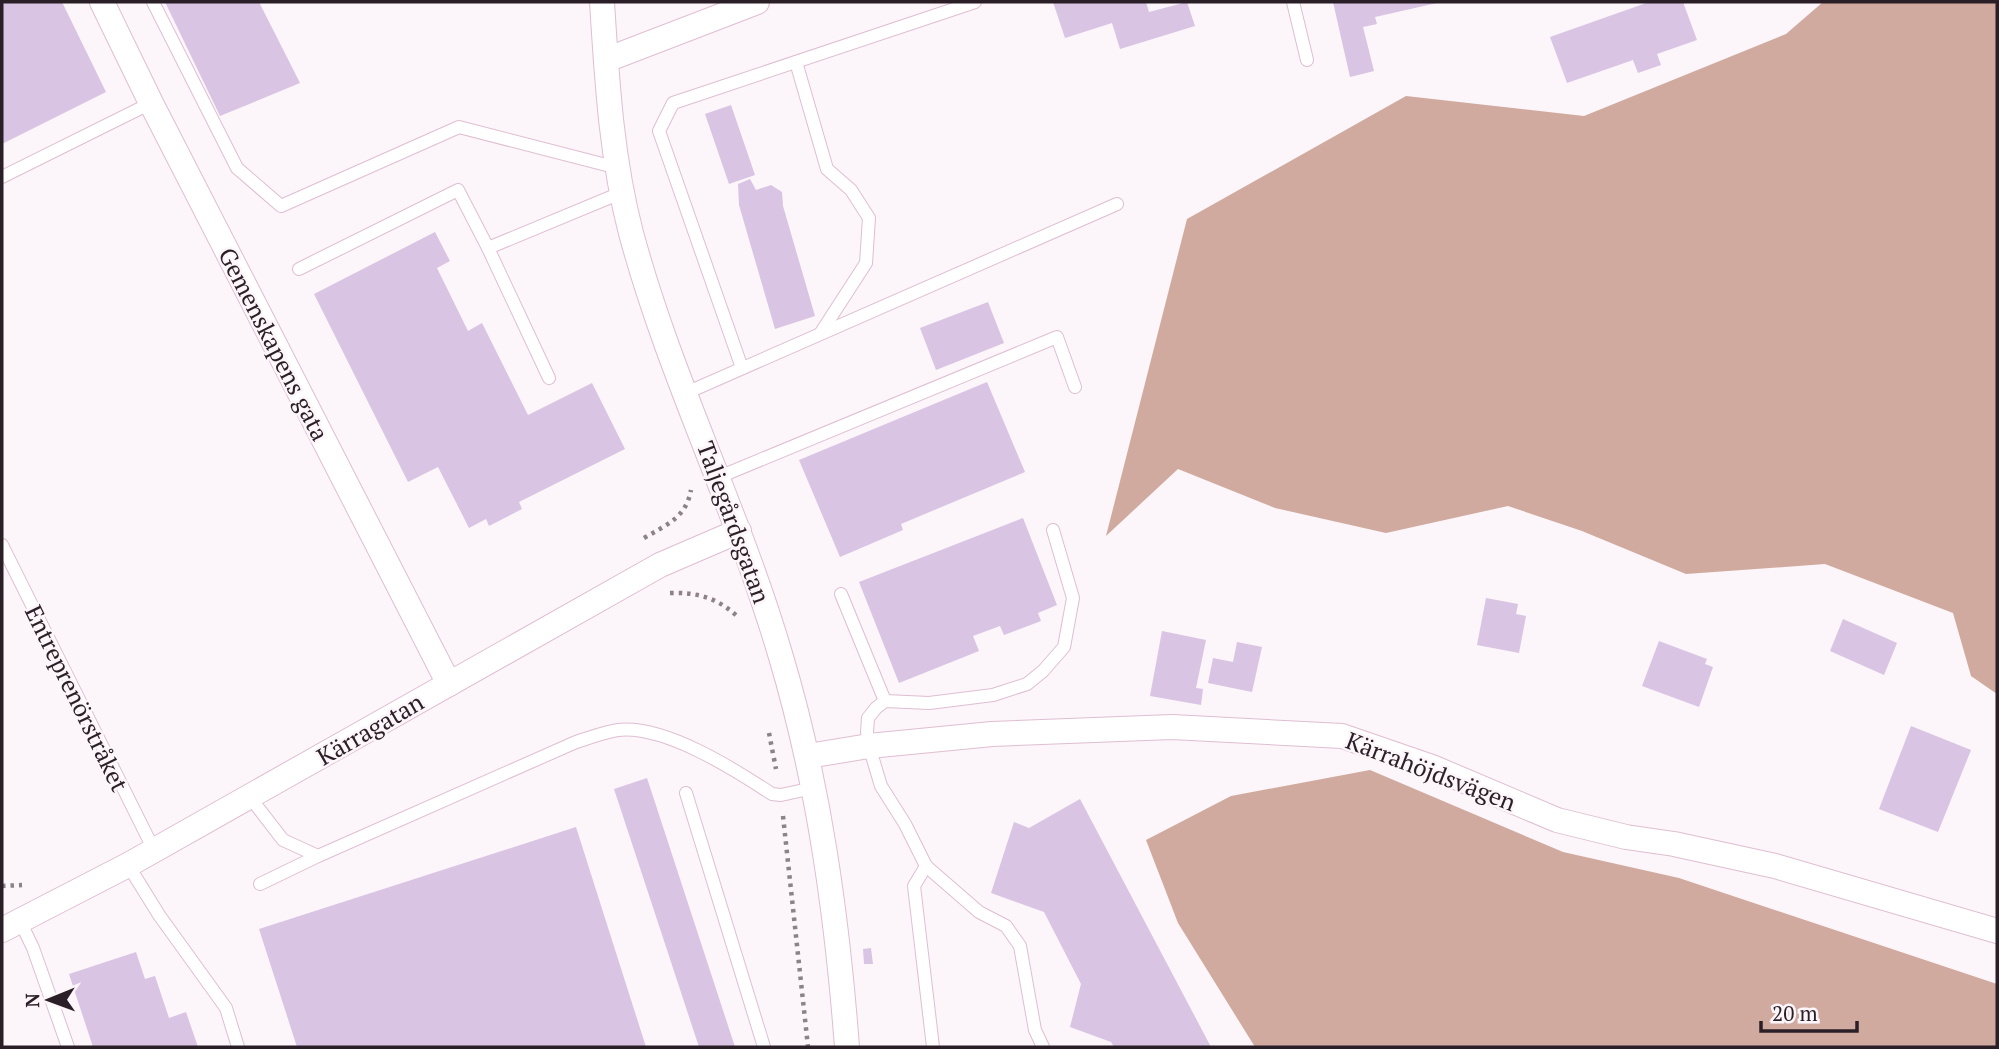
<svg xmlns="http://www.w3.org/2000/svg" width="1999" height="1049" font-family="'PT Serif',serif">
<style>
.forest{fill:#d0aa9f}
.building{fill:#d9c4e3}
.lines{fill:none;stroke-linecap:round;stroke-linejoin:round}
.lane-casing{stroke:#dfbed2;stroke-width:14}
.street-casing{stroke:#dfbed2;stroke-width:26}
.path{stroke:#8c8288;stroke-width:4.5;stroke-dasharray:3.5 5;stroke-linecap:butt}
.lane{stroke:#fff;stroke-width:12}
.street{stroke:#fff;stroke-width:24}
.labels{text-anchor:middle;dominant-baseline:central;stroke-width:5;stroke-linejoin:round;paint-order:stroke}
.street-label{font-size:24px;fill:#2b1f27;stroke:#fcf5f9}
</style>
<rect width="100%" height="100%" fill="#fcf5f9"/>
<!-- forest -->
<g class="forest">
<path d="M1823,2H1997V694L1971,676L1953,613L1825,564L1686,574L1582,531L1508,506L1386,533L1275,508L1178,469L1106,536L1187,219L1406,96L1584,116L1786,34Z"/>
<path d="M1370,770L1563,852L1679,878L1997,984V1047H1255L1178,923L1146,840L1231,796Z"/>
</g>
<!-- building -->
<g class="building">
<path d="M2,2H62L106,92L2,144Z"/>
<path d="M165,2H259L300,83L220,116Z"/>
<path d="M1053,2H1146L1149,12L1187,2L1195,26L1120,49L1112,23L1065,38Z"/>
<path d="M1333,2H1437V3L1375,17L1377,24L1363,27L1374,71L1350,77Z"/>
<path d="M1649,2H1683L1697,40L1657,54L1661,65L1638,73L1633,60L1567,83L1550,37Z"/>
<path d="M731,105L755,175L729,184L705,114Z"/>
<path d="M750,179L756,190L771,185L782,192L783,206L815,316L775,329L739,205L738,184Z"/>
<path d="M435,232L450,261L437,268L468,331L482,323L528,415L592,383L625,449L519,502L522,509L489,526L486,519L469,528L438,467L408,482L314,294Z"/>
<path d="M988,302L1004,343L936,370L920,328Z"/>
<path d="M987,382L1025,472L901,524L903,530L840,557L799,460Z"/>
<path d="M1023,518L1057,605L1038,613L1041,621L1004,635L1000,626L973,636L979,651L899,683L859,582Z"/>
<path d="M1486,598L1518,604L1516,614L1526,616L1519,653L1477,645Z"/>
<path d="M1843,619L1897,643L1884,675L1830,651Z"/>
<path d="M1162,631L1206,640L1196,688L1203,689L1201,705L1150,696Z"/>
<path d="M1659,641L1707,659L1705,664L1713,667L1699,707L1642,686Z"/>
<path d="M1237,642L1262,647L1252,692L1208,683L1213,658L1233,662Z"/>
<path d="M1911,726L1971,750L1938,832L1879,809Z"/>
<path d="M647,778L735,1047H699L614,789Z"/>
<path d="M1080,799L1211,1047H1114L1111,1042L1070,1027L1081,984L1044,912L991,893L1014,822L1029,828Z"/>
<path d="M576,827L646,1047H297L259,929Z"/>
<path d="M871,948L873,964H864L863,949Z"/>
<path d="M136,952L145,979L155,976L169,1018L186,1012L198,1047H93L69,974Z"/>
</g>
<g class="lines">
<!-- lane casing -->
<g class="lane-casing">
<g id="lane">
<path d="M153,2L237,168L281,206L459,127L618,168"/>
<path d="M1293,2L1307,60"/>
<path d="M796,62L827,169L851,190L869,218L866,263L820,334"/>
<path d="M2,177L151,103"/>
<path d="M299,269L458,190L488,248"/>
<path d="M742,368L659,131L673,103L975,2"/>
<path d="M549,378L488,248L623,192"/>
<path d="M686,393L1117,204"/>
<path d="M719,477L1057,337L1075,387"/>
<path d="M2,545L154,850"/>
<path d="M841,594L885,701"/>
<path d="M686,793L764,1047"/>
<path d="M249,796L283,840L318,856"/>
<path d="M128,865L159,915L226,1008L238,1047"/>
<path d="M926,866L914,886L933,1047"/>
<path d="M260,884L318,856L576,742C589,738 604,732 618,730C665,725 734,769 772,794L781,795L813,788"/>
<path d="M20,921L33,948L68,1047"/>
<path d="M1043,1047L1035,1030L1020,946L1006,926L979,912L926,866L905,824L881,786L869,746L867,732L868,718L876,708L885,701L929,703L993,695L1027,684L1043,671L1064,647L1073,598L1053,530"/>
</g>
</g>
<!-- street casing -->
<g class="street-casing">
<g id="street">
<path d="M102,2L151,103L449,684"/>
<path d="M602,2C607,80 611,156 631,233C670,378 739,513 781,657C819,784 837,916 847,1047"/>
<path d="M606,60L757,2"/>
<path d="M808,756L869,746L992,734L1172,727L1342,736L1432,767L1557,820L1626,837L1674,844L1775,866L1997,931"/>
<path d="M2,930L128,865L660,565L739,531"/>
</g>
</g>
<!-- path -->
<g class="path">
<path d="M644,538C666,525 686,518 691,490"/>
<path d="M670,593C697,592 718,598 738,617"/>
<path d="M769,733L776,769"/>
<path d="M783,816L808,1047"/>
<path d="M2,886L22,885"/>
</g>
<!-- lane -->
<use href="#lane" class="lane"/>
<!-- street -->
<use href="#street" class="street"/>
</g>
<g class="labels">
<!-- street labels -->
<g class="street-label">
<text transform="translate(274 344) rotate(63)">Gemenskapens gata</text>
<text transform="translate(734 522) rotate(70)">Taljegårdsgatan</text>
<text transform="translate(77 698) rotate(64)">Entreprenörstråket</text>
<text transform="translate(370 729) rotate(-30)">Kärragatan</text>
<text transform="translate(1431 771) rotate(21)">Kärrahöjdsvägen</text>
</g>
</g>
<!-- border -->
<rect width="1999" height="1049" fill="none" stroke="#2b1f27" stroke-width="7"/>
<!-- north arrow -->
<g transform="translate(49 1000) rotate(269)" stroke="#fcf5f9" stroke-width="5" paint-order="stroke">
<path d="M0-5L12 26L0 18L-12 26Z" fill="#2b1f27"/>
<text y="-10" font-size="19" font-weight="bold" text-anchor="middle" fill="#2b1f27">N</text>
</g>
<!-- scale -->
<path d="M1761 1021v10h96v-10" fill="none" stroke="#2b1f27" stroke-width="3.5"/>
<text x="1772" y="1021" font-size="21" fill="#2b1f27" stroke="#fcf5f9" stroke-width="5" paint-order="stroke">20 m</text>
</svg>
